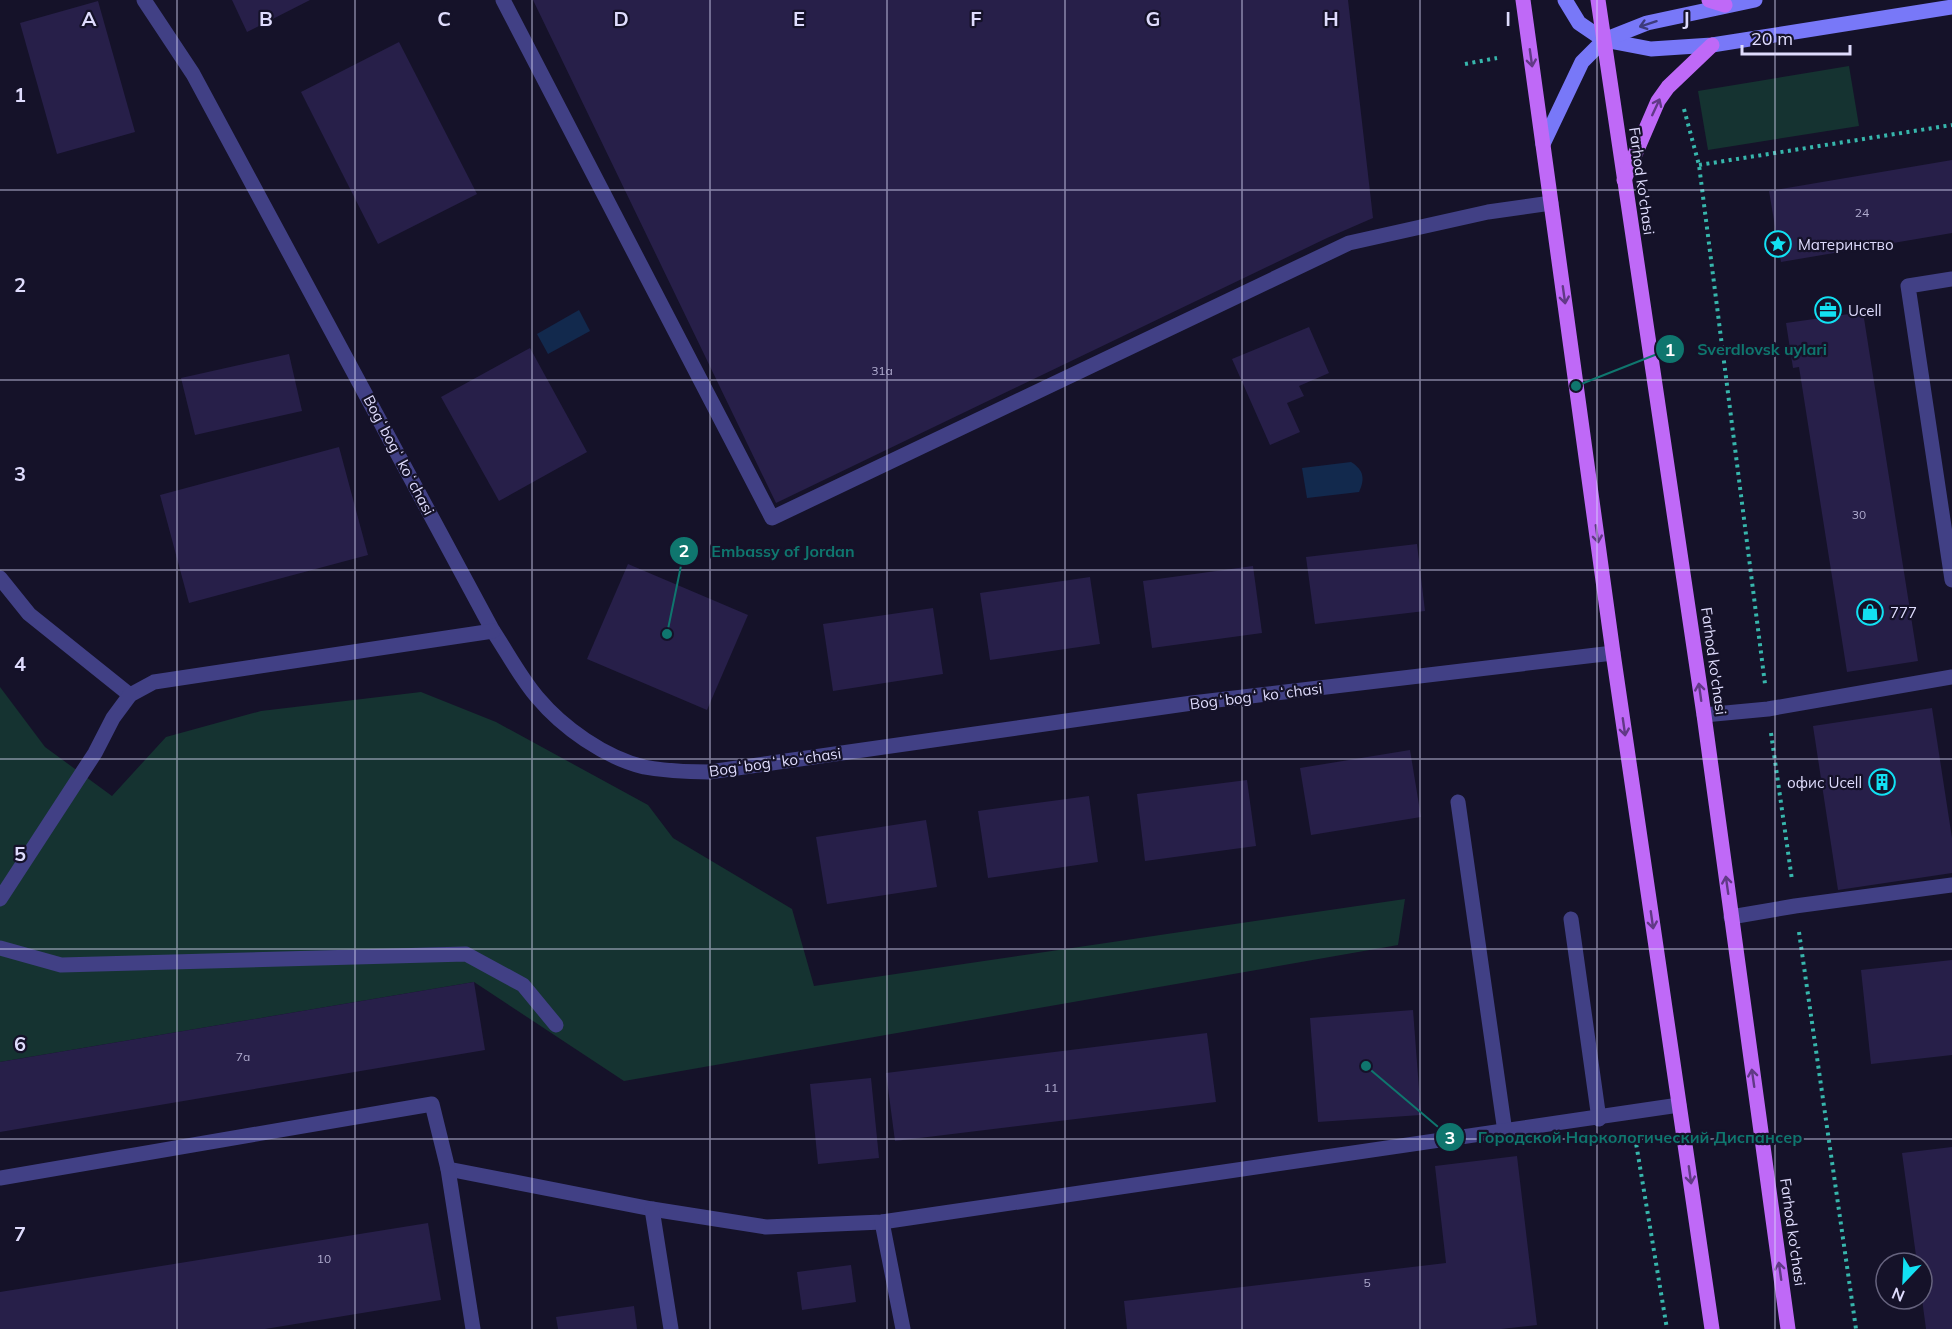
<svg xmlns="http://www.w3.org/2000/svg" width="1952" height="1329" font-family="Mulish,sans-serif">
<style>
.green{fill:#153331}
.water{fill:#12294d}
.building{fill:#271f49}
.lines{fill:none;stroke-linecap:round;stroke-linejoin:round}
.path{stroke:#37b6ac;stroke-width:4;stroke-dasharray:3 4.5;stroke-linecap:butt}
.service{stroke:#414085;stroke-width:15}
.secondary{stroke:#7878f8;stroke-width:15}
.primary{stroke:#bf69f7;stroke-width:15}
.oneway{stroke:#3d3b7c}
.oneway2{stroke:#613986}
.grid{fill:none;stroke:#dfdcfd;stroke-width:1.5;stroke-opacity:0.55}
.labels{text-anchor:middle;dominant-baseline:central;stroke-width:4.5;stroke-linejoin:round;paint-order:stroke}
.number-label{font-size:12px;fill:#b1add0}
.street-label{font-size:15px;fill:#dfdcfd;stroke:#151229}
.poi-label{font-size:15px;fill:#dfdcfd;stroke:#151229;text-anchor:start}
.grid-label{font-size:20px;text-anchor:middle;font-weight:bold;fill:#dfdcfd;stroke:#151229;stroke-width:4.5;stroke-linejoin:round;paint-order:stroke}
.leader{fill:none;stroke:#0f766e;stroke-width:2}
.callout-dot{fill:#0f766e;stroke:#151229;stroke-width:2}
.mark-label{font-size:18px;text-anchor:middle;font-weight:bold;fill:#fff}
.callout-label{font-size:16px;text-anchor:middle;font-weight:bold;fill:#0f766e;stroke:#151229;stroke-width:4.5;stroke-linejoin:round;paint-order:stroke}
</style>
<rect width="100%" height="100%" fill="#151229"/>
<!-- green -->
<g class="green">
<path d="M1849,66L1859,126L1708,150L1698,91Z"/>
<path d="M0,687L45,747L112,796L166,737L261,711L421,692L496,722L648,805L673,838L792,909L814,986L1405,899L1398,945L624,1081L474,982L0,1062Z"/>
</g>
<!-- water -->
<g class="water">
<path d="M579,310L590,331L548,354L537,334Z"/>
<path d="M1351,462C1364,470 1365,479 1359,492L1307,498L1302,468Z"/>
</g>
<!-- building -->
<g class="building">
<path d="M232,0H310L247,32Z"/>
<path d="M533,0H1348L1373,218L1327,238L776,503Z"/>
<path d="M98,1L135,132L57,154L20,23Z"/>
<path d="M399,42L477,194L378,244L301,92Z"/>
<path d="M1952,160V233L1781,262L1769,191Z"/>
<path d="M1863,312L1918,661L1847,672L1799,367L1793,368L1786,323Z"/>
<path d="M1309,327L1329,373L1299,386L1304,396L1287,403L1300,432L1270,445L1232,359Z"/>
<path d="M530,348L587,452L499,501L441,397Z"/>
<path d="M289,354L302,411L195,435L181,378Z"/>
<path d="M339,447L368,555L189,603L160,495Z"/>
<path d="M1417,544L1425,611L1315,624L1306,557Z"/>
<path d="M628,564L748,615L707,710L587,659Z"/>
<path d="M1253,566L1262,633L1152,648L1143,581Z"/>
<path d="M1090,577L1100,644L990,660L980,593Z"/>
<path d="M933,608L943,674L833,691L823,624Z"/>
<path d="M1932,708L1952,838V873L1838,890L1813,726Z"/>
<path d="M1410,750L1421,817L1311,835L1300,768Z"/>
<path d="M1247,780L1256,846L1145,861L1137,794Z"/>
<path d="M1089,796L1098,862L988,878L978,811Z"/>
<path d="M926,820L937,887L827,904L816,837Z"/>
<path d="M1952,960V1055L1871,1064L1861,970Z"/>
<path d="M474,982L485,1050L0,1132V1062Z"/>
<path d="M1413,1010L1421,1115L1318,1122L1310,1018Z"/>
<path d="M1207,1033L1216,1102L895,1141L886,1073Z"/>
<path d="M871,1078L879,1158L818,1164L810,1084Z"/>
<path d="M1952,1147V1329H1926L1922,1299V1263H1917L1902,1153Z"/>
<path d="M1517,1156L1537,1325L1501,1329H1127L1124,1301L1446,1263L1435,1166Z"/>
<path d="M428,1223L441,1300L265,1329H0V1292Z"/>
<path d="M851,1265L856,1302L802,1310L797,1272Z"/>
<path d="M634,1306L637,1329H558L556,1317Z"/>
</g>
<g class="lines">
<!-- path -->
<g class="path">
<path d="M1465,64L1497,58"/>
<path d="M1684,109L1699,165L1765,684"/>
<path d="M1699,165L1952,125"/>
<path d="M1771,733L1792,880"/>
<path d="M1799,932L1856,1329"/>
<path d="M1635,1137L1667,1329"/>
</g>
<!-- service -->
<g class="service">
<path d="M144,0L193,74L493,631C507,652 520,677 537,697C563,728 604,757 644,767C665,771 688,772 709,772L1192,703L1613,653"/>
<path d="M503,0L772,518L1349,243L1488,212L1551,203"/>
<path d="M1952,279L1908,286L1952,580"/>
<path d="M0,578L29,614L130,695"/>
<path d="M1704,715L1768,709L1952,677"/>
<path d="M1458,802L1505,1132"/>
<path d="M0,899L95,753L113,718L130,695L154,682L493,631"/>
<path d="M1731,917L1795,906L1952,885"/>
<path d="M1571,919L1599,1119"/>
<path d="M0,948L61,965L466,954L523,985L556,1025"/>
<path d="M448,1169L652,1209L766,1227L882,1222L1679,1105"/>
<path d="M0,1178L432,1104L448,1169L473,1329"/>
<path d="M652,1209L671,1329"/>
<path d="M882,1222L903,1329"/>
</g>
<!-- secondary -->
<g class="secondary">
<path d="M1565,0L1579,23L1604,40L1651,49L1712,45L1952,7"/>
<path d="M1543,144L1582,62L1604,40L1647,23L1755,0"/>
</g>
<!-- primary -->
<g class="primary">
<path d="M1523,0L1613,653L1712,1329"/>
<path d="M1598,0L1704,715L1788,1329"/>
<path d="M1709,0L1725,5"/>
<path d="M1624,180L1658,101L1668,87L1712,45"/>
</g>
</g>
<!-- one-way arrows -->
<defs><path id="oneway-shaft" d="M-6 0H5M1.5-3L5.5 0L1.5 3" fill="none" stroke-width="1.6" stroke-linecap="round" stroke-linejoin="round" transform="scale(1.5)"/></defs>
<use class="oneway" href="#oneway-shaft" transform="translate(1648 24) rotate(162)"/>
<g class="oneway2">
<use href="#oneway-shaft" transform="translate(1531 58) rotate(82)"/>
<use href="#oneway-shaft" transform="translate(1656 107) rotate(-65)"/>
<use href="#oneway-shaft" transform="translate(1564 295) rotate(82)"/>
<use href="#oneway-shaft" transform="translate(1597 534) rotate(82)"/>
<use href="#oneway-shaft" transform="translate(1700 692) rotate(-98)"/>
<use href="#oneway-shaft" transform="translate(1624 727) rotate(82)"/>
<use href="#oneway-shaft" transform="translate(1727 885) rotate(-98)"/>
<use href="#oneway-shaft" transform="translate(1652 920) rotate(82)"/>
<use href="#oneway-shaft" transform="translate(1753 1078) rotate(-98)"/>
<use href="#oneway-shaft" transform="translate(1690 1175) rotate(82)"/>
<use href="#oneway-shaft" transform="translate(1780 1271) rotate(-98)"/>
</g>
<!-- grid -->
<path class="grid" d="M177,0V1329M355,0V1329M532,0V1329M710,0V1329M887,0V1329M1065,0V1329M1242,0V1329M1420,0V1329M1597,0V1329M1775,0V1329M0,190H1952M0,380H1952M0,570H1952M0,759H1952M0,949H1952M0,1139H1952"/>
<!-- icons -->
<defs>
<g id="sight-ring" transform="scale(1.35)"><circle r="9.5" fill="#151229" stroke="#12e1f3" stroke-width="1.5"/><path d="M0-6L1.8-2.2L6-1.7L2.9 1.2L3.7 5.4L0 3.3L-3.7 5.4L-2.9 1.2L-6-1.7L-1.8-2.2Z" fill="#12e1f3"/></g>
<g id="office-ring" transform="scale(1.35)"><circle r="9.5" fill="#151229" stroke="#12e1f3" stroke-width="1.5"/><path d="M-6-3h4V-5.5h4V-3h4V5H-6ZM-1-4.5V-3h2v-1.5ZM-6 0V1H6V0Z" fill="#12e1f3"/></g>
<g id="shop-ring" transform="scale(1.35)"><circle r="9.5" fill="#151229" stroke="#12e1f3" stroke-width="1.5"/><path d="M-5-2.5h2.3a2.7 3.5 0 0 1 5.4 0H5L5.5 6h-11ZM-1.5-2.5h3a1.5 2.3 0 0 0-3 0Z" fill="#12e1f3"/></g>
<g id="building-ring" transform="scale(1.35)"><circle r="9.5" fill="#151229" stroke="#12e1f3" stroke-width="1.5"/><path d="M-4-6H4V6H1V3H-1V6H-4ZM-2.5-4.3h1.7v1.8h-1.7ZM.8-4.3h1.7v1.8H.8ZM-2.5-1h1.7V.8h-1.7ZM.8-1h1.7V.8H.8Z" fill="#12e1f3"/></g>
</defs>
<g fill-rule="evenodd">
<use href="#sight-ring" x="1778" y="244"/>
<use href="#office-ring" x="1828" y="310"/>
<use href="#shop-ring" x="1870" y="612"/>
<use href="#building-ring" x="1882" y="782"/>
</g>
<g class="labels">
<!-- number labels -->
<g class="number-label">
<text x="1862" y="212">24</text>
<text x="882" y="370">31а</text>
<text x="1859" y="514">30</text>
<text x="243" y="1056">7а</text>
<text x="1051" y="1087">11</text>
<text x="324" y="1258">10</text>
<text x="1367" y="1282">5</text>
</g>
<!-- street labels -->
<g class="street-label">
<text transform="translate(1642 181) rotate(82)">Farhod ko'chasi</text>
<text transform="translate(399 455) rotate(62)">Bogʻbogʻ koʻchasi</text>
<text transform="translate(1714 661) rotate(82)">Farhod ko'chasi</text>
<text transform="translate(1256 696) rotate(-7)">Bogʻbogʻ koʻchasi</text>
<text transform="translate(775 762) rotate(-8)">Bogʻbogʻ koʻchasi</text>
<text transform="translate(1793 1232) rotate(82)">Farhod ko'chasi</text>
</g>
<!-- poi labels -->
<g class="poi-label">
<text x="1798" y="244">Материнство</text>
<text x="1848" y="310">Ucell</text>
<text x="1890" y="612">777</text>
<text x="1862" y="782" text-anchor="end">офис Ucell</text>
</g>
</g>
<g class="grid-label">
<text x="89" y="26">A</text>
<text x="266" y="26">B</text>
<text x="444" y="26">C</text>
<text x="621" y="26">D</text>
<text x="799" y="26">E</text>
<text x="976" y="26">F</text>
<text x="1153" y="26">G</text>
<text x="1331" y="26">H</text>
<text x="1508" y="26">I</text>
<text x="1686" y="26">J</text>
<text x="20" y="102">1</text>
<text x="20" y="292">2</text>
<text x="20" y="481">3</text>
<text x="20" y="671">4</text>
<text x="20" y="861">5</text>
<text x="20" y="1051">6</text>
<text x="20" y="1241">7</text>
</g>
<!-- callouts -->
<path class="leader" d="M1576 386L1670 349M667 634L684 551M1366 1066L1450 1137"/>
<g class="callout-dot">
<circle cx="1576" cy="386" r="6"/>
<circle cx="667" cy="634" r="6"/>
<circle cx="1366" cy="1066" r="6"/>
<circle cx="1670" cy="349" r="15"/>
<circle cx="684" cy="551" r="15"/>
<circle cx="1450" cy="1137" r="15"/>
</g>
<g class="mark-label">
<text x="1670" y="356">1</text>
<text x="684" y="557">2</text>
<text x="1450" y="1144">3</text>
</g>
<g class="callout-label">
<text x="1762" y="355">Sverdlovsk uylari</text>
<text x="783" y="557">Embassy of Jordan</text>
<text x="1640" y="1143">Городской Наркологический Диспансер</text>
</g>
<!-- north arrow -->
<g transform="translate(1904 1281) rotate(203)"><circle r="28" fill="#151229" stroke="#66637e" stroke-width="1.5"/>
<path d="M0-4.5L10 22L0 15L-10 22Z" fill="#12e1f3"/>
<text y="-9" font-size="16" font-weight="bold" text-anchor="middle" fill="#dfdcfd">N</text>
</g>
<!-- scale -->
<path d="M1742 45v9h108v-9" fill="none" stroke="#dfdcfd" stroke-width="3"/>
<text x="1751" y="45" font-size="18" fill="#dfdcfd" stroke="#151229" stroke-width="4.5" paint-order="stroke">20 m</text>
</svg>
